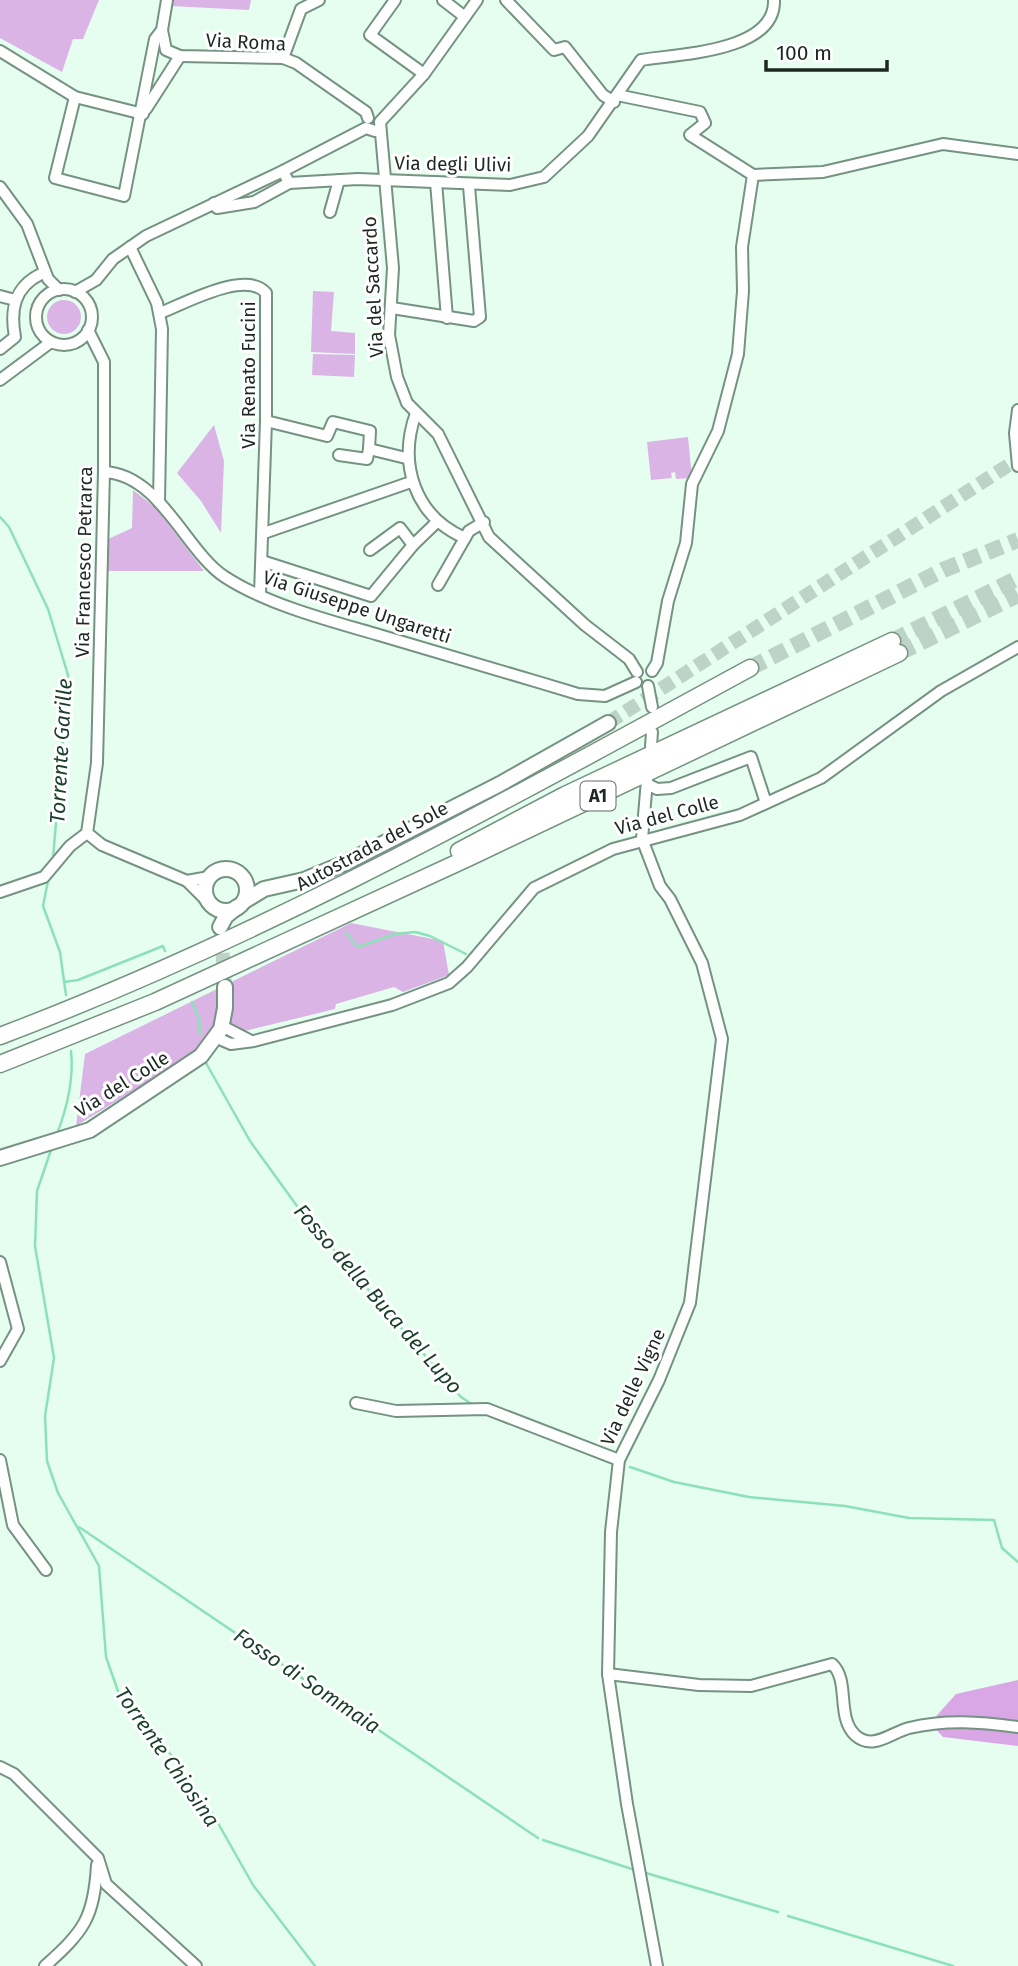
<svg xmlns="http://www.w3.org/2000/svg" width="1018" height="1966" font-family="'Fira Sans',sans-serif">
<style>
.green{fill:#dbb4e6}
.forest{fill:#d9a7e6}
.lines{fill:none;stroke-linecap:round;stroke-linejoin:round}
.stream{stroke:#8de1b7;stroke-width:2.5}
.major-tunnel{stroke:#bdd3c7;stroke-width:14;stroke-dasharray:14 7;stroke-linecap:butt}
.highway-tunnel{stroke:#bdd3c7;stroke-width:16;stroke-dasharray:16 8;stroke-linecap:butt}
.minor-casing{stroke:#759282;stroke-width:14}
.major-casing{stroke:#759282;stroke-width:18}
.highway-casing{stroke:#759282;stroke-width:19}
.minor{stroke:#fff;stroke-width:10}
.major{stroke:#fff;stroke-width:14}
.highway{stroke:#fff;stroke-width:16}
.labels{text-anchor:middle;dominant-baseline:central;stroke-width:6;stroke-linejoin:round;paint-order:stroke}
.shield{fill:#fff;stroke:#616864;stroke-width:2}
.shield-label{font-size:18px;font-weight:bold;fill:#1d2822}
.street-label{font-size:19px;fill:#1d2822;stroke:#fff}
.water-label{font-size:21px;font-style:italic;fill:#1a3f2d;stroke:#fff}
</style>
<rect width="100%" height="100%" fill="#e5fef0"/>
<!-- green -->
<g class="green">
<path d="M0,0H99L83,39H73L62,72L0,38Z"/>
<path d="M172,0H251L249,10L170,6Z"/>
<path d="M313,291L334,292L331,331L355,333V354L311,352Z"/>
<circle cx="64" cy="317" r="17"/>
<path d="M313,354L355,355L354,377L312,375Z"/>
<path d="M214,425L224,461L221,533L201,501L177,473Z"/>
<path d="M688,437L692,478L676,479L675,472L671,473L672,478L651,480L647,442Z"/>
<path d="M133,490L156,508L204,571H106V540L132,528Z"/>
<path d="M351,923L443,941L449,975L403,992L394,987L336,1004L335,1009L233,1034L190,1056L76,1126L85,1054Z"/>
</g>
<!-- forest -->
<path class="forest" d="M1018,1680V1746L943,1737L930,1723L956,1694Z"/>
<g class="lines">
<!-- stream -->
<g class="stream">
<path d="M0,517L9,527L48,609L68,675L53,859"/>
<path d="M49,876L43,906L60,952L66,995"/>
<path d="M346,933L358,947L395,934L415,932L430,936L466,954"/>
<path d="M64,982L78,980L163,946L165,951"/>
<path d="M192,1002L199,1018L200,1035"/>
<path d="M206,1063L250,1141L302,1213L461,1397L473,1405"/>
<path d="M57,1134C67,1108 74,1080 71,1051"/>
<path d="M52,1147L37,1191L35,1246L54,1358L45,1416L47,1461L58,1493L99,1566L106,1657L120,1697L172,1756L214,1816L253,1885L315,1966"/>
<path d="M546,1437L611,1463"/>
<path d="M630,1467L674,1482L749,1497L845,1506L909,1518L994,1520L1002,1548L1018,1562"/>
<path d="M79,1527L538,1838"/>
<path d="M543,1840L635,1870"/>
<path d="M646,1873L778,1912"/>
<path d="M788,1916L953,1966"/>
</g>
<!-- major-tunnel -->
<g class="major-tunnel">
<path d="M608,723L1018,459"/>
<path d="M221,932L225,987"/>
</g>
<!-- highway-tunnel -->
<g class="highway-tunnel">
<path d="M892,641L1018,578"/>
<path d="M899,653L1018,595"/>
<path d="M750,668L943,570L1018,540"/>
</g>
<!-- minor casing -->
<g class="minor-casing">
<g id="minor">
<path d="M395,0L370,35L424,74"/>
<path d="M443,0L465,17"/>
<path d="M477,0L424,74L380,122L393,268L389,335L397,377L407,403L438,434L489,537L585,625L629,659L637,672"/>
<path d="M506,0L554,50L565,47L603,95L614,102"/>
<path d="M162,30L166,50L180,56L283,58L296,63L366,112L368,118"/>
<path d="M0,51L75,97L143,114"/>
<path d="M283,58L301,9L319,0"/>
<path d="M617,95L700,112L705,123L690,135L753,175L742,247L743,291L738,354L718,431L692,484L686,543L668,601L657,663L652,671"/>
<path d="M75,97L55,178L124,196L155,39L162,30L167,0"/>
<path d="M146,109L180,56"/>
<path d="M283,171L289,183L358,179L510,185L544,177L588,136L641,60C678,54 776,52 774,0"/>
<path d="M753,175L823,172L943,144L1018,154"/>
<path d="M436,182L447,318"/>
<path d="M0,187L27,224L48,279L59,290"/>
<path d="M214,203L217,208L254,202L289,183"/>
<path d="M330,212L339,180"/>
<path d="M130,247L157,303L162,329L159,502"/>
<circle cx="64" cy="317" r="28"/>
<path d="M75,292L96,280L113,259L146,236L283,171L366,128L375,131"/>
<path d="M0,296L15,300"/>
<path d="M392,308L474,321L480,317L469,186"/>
<path d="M160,313C184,304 246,269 266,293V421L260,594"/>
<path d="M0,349L15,337C10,310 14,287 41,274"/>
<path d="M0,380L51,342"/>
<path d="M1018,410L1015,433L1018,466"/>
<path d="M416,413C398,463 414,516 465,538"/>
<path d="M266,421L327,436L333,422L370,431L369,449L406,458"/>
<path d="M339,455L367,459L369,449"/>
<path d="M104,472C160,474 186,552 225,577C268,605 331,621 379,635C446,655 512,674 578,694L605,696L636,682"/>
<path d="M264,533L411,482"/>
<path d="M370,550L400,528L413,545"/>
<path d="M262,561L371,596L413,545L438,521"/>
<path d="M438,585L469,531L484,522"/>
<path d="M648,686L652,707"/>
<path d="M651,746L652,732"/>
<path d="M647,780L642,839L660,886L670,899L702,963L722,1039L690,1303L659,1380L619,1460L611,1532L608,1674L627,1804L657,1966"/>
<path d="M647,784L657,789L671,788L751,757L766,803"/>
<path d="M87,833L97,763L104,472V362L88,330"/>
<path d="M87,833L102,845L187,881L206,900"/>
<path d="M187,881L209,877"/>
<path d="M0,892L44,877L70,846L87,833"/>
<path d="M222,1026L251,1041"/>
<path d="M217,1038L231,1044L254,1041L392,1005L449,983L467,967L534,888L613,849L740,815L821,778L941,691L1018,647"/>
<path d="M0,1262L18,1329L0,1361"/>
<path d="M356,1403L396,1411L487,1409L619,1460"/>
<path d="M0,1460L13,1525L46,1570"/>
<path d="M608,1674L699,1685L751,1686L832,1664C850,1680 836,1717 855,1735C873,1751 890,1733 909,1728C947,1719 980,1722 1018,1727"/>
<path d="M0,1767L14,1774L98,1858L106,1884L196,1966"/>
<path d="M45,1966C84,1931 94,1918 97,1865"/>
</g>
</g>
<!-- major casing -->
<g class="major-casing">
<g id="major">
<circle cx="226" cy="890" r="21"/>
<path d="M246,900L264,889L304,880L345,863L500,784L608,723"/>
<path d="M220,927L226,916L237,907"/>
<path d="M0,1158L90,1130L201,1056L221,1029L225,1008V987"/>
</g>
</g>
<!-- highway casing -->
<g class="highway-casing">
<g id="highway">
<path d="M459,851L565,795L892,641"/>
<path d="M0,1036C262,937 505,801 750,668"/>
<path d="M0,1064L155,1002L470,857L899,653"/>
</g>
</g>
<!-- minor -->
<use href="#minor" class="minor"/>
<!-- major -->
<use href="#major" class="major"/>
<!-- highway -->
<use href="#highway" class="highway"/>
</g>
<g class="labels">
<!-- shield labels -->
<rect class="shield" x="580.5" y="781.5" width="35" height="29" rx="5"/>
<g class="shield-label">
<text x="598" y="796">A1</text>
</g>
<!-- street labels -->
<g class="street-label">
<text transform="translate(246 42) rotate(3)">Via Roma</text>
<text transform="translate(453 164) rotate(1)">Via degli Ulivi</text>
<text transform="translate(373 287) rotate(-93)">Via del Saccardo</text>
<text transform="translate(248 375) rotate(-90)">Via Renato Fucini</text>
<text transform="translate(84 562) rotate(-89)">Via Francesco Petrarca</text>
<text transform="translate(357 607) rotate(18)">Via Giuseppe Ungaretti</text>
<text transform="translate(667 815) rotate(-15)">Via del Colle</text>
<text transform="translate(372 846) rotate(-28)">Autostrada del Sole</text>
<text transform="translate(122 1084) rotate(-32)">Via del Colle</text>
<text transform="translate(633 1387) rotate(-65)">Via delle Vigne</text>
</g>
<!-- water labels -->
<g class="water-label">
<text transform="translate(61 751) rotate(-87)">Torrente Garille</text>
<text transform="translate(378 1299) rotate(49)">Fosso della Buca del Lupo</text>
<text transform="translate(307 1681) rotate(34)">Fosso di Sommaia</text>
<text transform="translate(167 1757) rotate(55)">Torrente Chiosina</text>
</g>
</g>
<!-- scale -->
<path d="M766 60v10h121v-10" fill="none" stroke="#1d2822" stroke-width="3.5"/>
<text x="776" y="60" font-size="21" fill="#1d2822" stroke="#ffffff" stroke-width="5" paint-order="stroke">100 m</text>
</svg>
